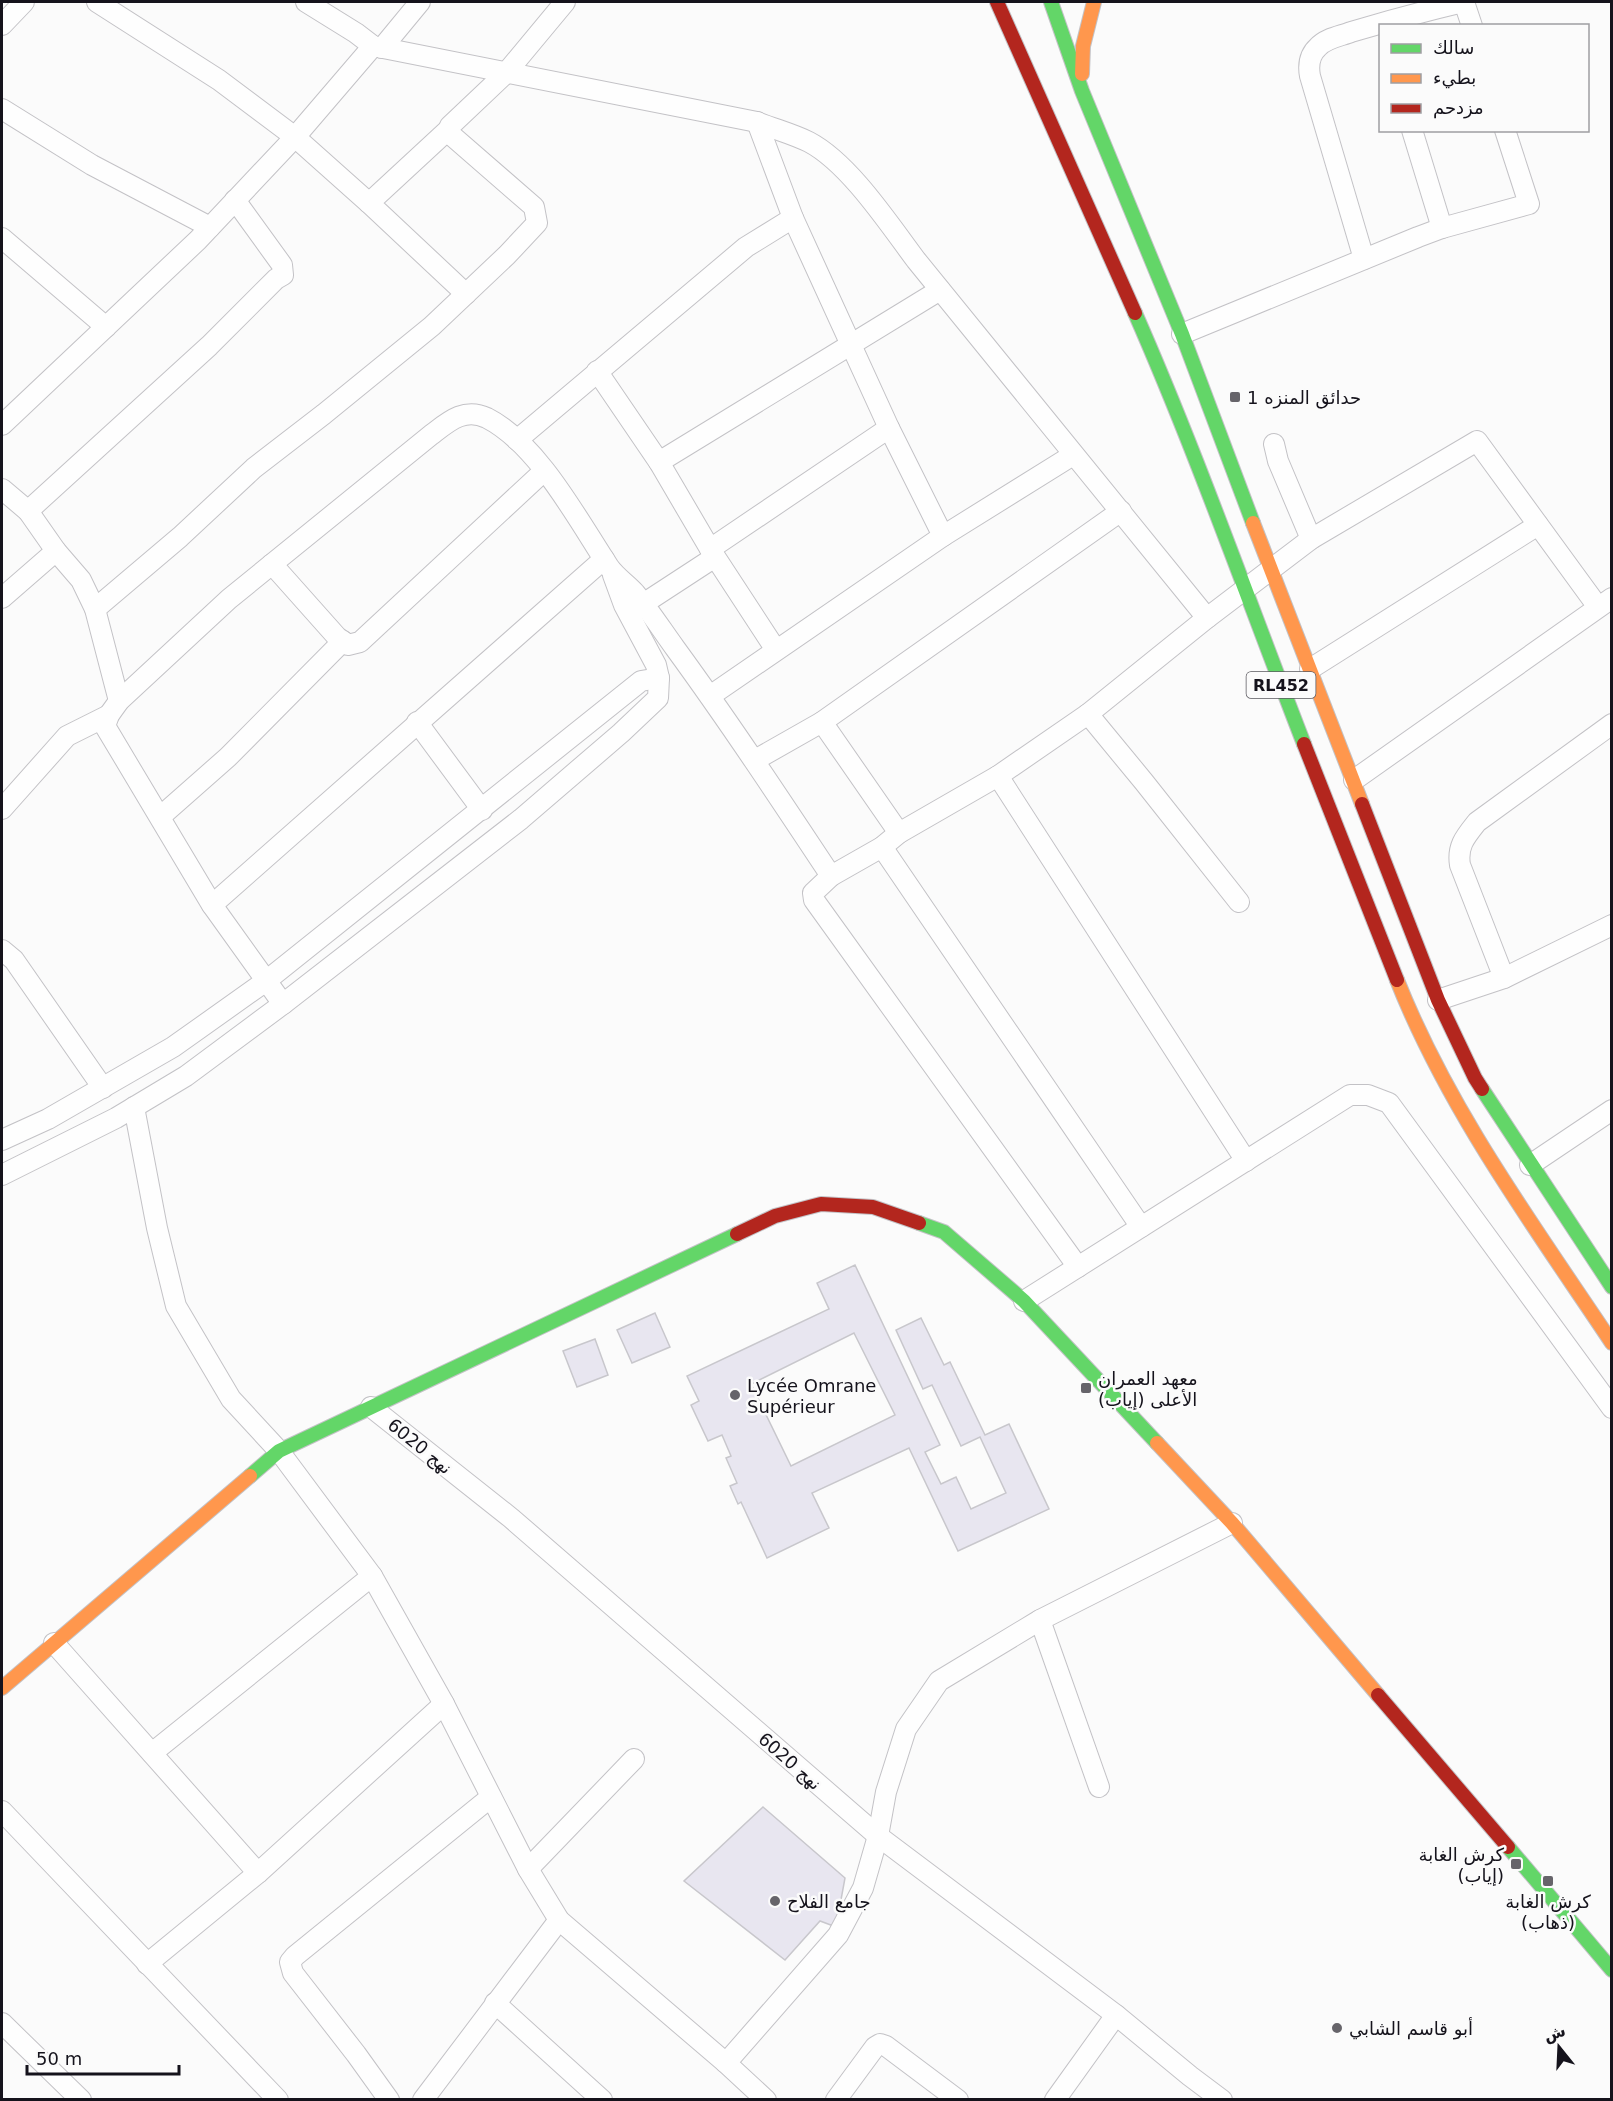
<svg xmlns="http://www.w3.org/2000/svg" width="1613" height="2101" font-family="'DejaVu Sans',Vazirmatn,sans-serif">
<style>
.building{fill:#e8e6f0;stroke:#c8c7cc;stroke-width:1.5;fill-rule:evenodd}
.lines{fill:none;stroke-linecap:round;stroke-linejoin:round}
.street-casing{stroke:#c3c2c6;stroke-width:22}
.fast-casing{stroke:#c3c2c6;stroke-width:16}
.slow-casing{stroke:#c3c2c6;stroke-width:16}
.jam-casing{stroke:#c3c2c6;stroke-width:16}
.street{stroke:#fefefe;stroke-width:20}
.fast{stroke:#63d668;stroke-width:14}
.slow{stroke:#ff974d;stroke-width:14}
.jam{stroke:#b3261e;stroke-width:14}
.poi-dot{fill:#66646a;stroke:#fbfbfb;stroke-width:2}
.labels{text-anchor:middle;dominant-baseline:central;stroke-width:5;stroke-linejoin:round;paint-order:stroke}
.shield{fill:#fbfbfb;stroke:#5a595f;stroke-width:1.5}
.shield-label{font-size:16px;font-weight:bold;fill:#15131c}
.poi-label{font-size:18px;fill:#15131c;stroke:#fbfbfb;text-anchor:start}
.street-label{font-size:18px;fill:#15131c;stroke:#fbfbfb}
</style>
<rect width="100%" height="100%" fill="#fbfbfb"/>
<!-- building -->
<g class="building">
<path d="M855,1265L940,1445L925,1452L941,1484L956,1477L971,1509L1006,1493L980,1437L961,1446L932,1385L923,1389L896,1330L921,1318L944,1365L950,1362L985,1435L1009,1424L1049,1509L958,1551L909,1448L812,1493L829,1528L767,1558L741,1502L738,1504L730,1486L737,1483L726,1458L731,1456L722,1435L708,1441L691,1405L699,1401L687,1376L829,1309L817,1283ZM854,1333L895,1415L791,1466L751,1384Z"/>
<path d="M655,1313L670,1347L632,1363L617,1330Z"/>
<path d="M595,1339L608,1375L577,1387L563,1351Z"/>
<path d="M763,1807L845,1878L836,1927L820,1921L785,1960L684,1881Z"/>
</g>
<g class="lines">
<!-- street casing -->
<g class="street-casing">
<g id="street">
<path d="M97,2L219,80L295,137L369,203"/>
<path d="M306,2L356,33L373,46L757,122C774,129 793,134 809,142C849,163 889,224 916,260L1207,618"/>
<path d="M1464,2L1472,26"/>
<path d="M2,25L24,2"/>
<path d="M382,48L420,2"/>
<path d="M2,109L92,165L210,227"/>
<path d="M757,122L793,218L889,428L943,536"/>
<path d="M449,129L369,203L466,294"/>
<path d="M1412,130L1442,228"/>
<path d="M2,238L106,327"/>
<path d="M1364,259L1310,76C1308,65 1309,55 1318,47C1326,38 1341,36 1351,32C1388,21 1425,11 1463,2"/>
<path d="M1182,334L1418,237L1442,228L1529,204L1505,130"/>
<path d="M597,371L659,462L710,549L776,650"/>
<path d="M2,425L198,240L295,137L373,46"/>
<path d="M517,440L746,247L793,218"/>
<path d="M1274,444L1278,461L1311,539"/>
<path d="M659,462L940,290"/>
<path d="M2,489L28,511L56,551L81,580L95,609L119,701"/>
<path d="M28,511L209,346L276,279L283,275L282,265L235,200"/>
<path d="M710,549L889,428"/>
<path d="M272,564L337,637L348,645L360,642L544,471"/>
<path d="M2,598L56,551"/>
<path d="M643,604L715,557"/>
<path d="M95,609L180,537L254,468L324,414L432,326L507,255L537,223L534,207L450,134V126L506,73L565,2"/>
<path d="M1310,669L1538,525"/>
<path d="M710,696L943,536L1073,455"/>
<path d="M1088,714L1144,782L1239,902"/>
<path d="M417,722L482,810"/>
<path d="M822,722L899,833"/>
<path d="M755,760L822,722L1121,511"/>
<path d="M998,776L1246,1161"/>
<path d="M1354,780L1612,598"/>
<path d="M2,809L67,736L109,715"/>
<path d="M160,817L228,757L343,641"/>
<path d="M882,847L1141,1227"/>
<path d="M212,905L604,559"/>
<path d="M2,950L14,960L103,1088"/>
<path d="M1504,978L1460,865C1457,846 1465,837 1477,822L1612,724"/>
<path d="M1438,1000L1504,978L1612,925"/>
<path d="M283,1004L212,905L105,726L109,715L119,701L229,599L431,435C448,422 464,407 487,418C538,444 578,520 609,567C616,577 627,584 635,593C649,610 662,630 675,648C729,722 780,799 831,876"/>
<path d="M134,1107L157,1228L176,1306L231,1399L279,1451L372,1576L444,1704L528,1869L559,1920L726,2063L766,2100"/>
<path d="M2,1140L48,1119L173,1047L266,981L641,681L659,678"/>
<path d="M1530,1165L1612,1110"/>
<path d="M2,1175L116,1118L186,1076L283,1004L521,819L621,733L658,698L659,678L656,665L624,605L613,575"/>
<path d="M1078,1267L814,900L813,893L831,876L882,847L899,833L998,776L1088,714L1207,618L1311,539L1477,441L1598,607"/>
<path d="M1024,1301L1350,1095H1368L1389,1103L1612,1408"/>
<path d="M371,1407L511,1518L878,1836L1116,2015L1190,2076L1222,2100"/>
<path d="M1040,1620L1099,1787"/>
<path d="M54,1643L258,1873"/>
<path d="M152,1753L372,1576"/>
<path d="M2,1811L278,2100"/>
<path d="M528,1869L634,1759"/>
<path d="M147,1964L258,1873L444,1704"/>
<path d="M495,2003L602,2100"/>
<path d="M2,2023L81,2100"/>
<path d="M726,2063L838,1935L863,1888L878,1836L886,1792L906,1729L939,1681L1040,1620L1232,1523"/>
<path d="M389,2100L356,2054L293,1973L290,1962L295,1956L491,1797"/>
<path d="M423,2100L559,1920"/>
<path d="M836,2100L875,2047L880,2044L886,2046L958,2100"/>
<path d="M1055,2100L1116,2015"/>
</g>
</g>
<!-- fast casing -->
<g class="fast-casing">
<g id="fast">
<path d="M1051,2L1082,91L1182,334L1253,523"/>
<path d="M1135,313C1197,454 1248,600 1304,744"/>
<path d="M1482,1089L1612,1287"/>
<path d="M919,1223L944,1232L1024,1301L1157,1443"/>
<path d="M250,1476L279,1451L737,1234"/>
<path d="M1508,1847L1612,1970"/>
</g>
</g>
<!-- slow casing -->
<g class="slow-casing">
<g id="slow">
<path d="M1082,74L1083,46L1094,2"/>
<path d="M1253,523L1362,804"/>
<path d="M1397,980C1449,1111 1534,1226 1612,1343"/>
<path d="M1157,1443L1232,1523L1378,1695"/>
<path d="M2,1688L250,1476"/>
</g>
</g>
<!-- jam casing -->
<g class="jam-casing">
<g id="jam">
<path d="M997,2L1135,313"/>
<path d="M1304,744L1397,980"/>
<path d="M1362,804L1438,1000L1475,1078L1482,1089"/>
<path d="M737,1234L775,1216L821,1204L873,1207L919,1223"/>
<path d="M1378,1695L1508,1847"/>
</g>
</g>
<!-- street -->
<use href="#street" class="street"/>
<!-- fast -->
<use href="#fast" class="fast"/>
<!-- slow -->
<use href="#slow" class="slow"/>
<!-- jam -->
<use href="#jam" class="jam"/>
</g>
<!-- markers -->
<g class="poi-dot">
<rect x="1229" y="391" width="12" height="12" rx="3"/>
<rect x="1080" y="1382" width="12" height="12" rx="3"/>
<circle cx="735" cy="1395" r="6"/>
<rect x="1510" y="1858" width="12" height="12" rx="3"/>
<rect x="1542" y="1875" width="12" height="12" rx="3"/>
<circle cx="775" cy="1901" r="6"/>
<circle cx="1337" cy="2028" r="6"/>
</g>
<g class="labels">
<!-- shield labels -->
<rect class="shield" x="1246.5" y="672" width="69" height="26" rx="4.5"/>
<g class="shield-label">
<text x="1281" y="685">RL452</text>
</g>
<!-- poi labels -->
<g class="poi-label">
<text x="1247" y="397">حدائق المنزه 1</text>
<text x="1098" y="1378">معهد العمران<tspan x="1098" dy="21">الأعلى (إياب)</tspan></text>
<text x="747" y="1385">Lycée Omrane<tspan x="747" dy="21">Supérieur</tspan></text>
<text x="1504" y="1854" text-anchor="end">كرش الغابة<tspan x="1504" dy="21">(إياب)</tspan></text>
<text x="787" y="1901">جامع الفلاح</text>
<text x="1548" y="1901" text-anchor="middle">كرش الغابة<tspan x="1548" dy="21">(ذهاب)</tspan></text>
<text x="1349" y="2028">أبو قاسم الشابي</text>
</g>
<!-- street labels -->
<g class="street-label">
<text transform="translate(420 1446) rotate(39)">نهج 6020</text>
<text transform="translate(790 1761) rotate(41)">نهج 6020</text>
</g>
</g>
<!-- border -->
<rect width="1613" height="2101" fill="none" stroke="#15131c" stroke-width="6"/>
<!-- legend -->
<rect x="1379" y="24" width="210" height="108" fill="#fbfbfb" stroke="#9f9ea2" stroke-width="1.5"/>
<rect x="1391" y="44" width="30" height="9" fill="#63d668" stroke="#9f9ea2" stroke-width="1.5"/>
<text x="1433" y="54" font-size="18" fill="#15131c">سالك</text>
<rect x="1391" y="74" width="30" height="9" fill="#ff974d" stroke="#9f9ea2" stroke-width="1.5"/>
<text x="1433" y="84" font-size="18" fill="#15131c">بطيء</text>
<rect x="1391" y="104" width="30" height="9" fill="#b3261e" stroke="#9f9ea2" stroke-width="1.5"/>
<text x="1433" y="114" font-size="18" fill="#15131c">مزدحم</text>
<!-- north arrow -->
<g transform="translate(1559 2047) rotate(342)" stroke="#fbfbfb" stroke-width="4.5" paint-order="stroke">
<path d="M0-4.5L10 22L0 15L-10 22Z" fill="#15131c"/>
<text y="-9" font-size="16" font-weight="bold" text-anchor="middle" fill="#15131c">ش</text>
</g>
<!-- scale -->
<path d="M27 2065v9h152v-9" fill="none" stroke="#15131c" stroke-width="3"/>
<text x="36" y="2065" font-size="18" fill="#15131c" stroke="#fbfbfb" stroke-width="4.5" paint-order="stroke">50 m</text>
</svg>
